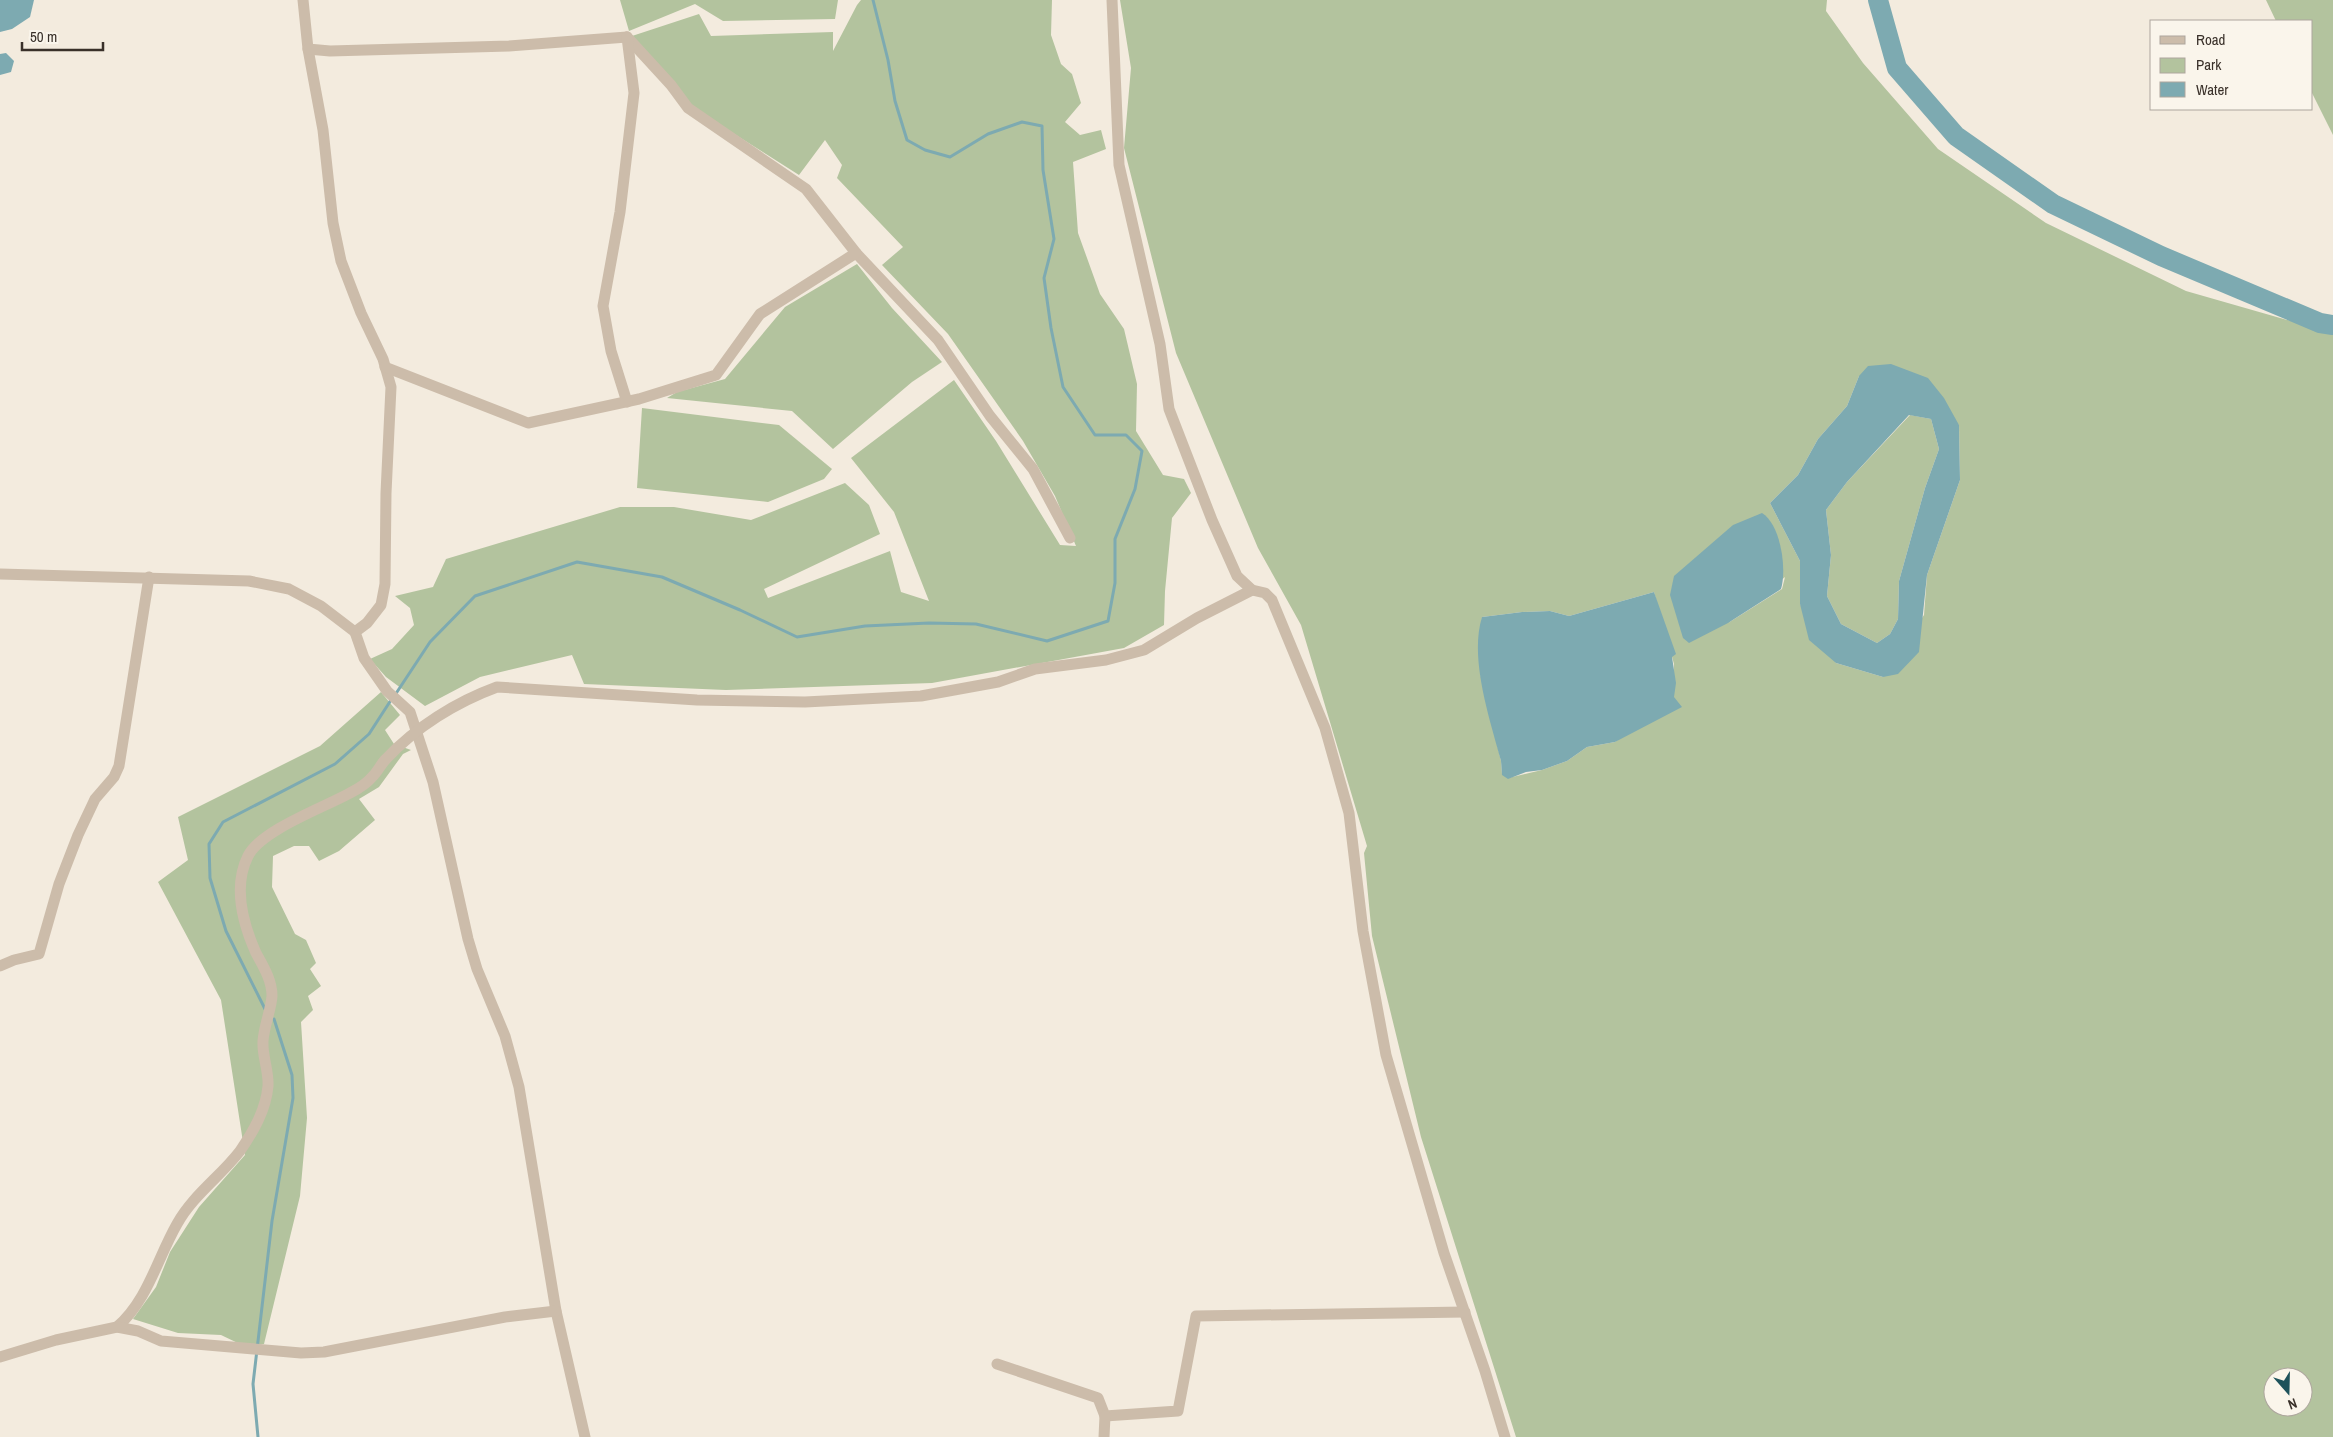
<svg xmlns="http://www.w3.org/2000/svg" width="2333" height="1437" font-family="'Archivo Narrow',sans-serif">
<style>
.green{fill:#b3c39e;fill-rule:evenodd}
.water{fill:#7daab1;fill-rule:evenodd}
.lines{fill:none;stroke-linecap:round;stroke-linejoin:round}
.stream{stroke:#7daab1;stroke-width:3}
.river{stroke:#7daab1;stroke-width:20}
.minor{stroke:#ccbcaa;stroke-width:11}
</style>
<rect width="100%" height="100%" fill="#f3ebde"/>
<!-- green -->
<g class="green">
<path d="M620,0H838L835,19L723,21L695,4L629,31Z"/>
<path d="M861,0H1052L1051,35L1061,64L1072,74L1081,103L1065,122L1080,135L1101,130L1106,149L1073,162L1078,233L1100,294L1124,329L1137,384L1136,431L1163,475L1184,479L1191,493L1172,518L1165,591L1164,625L1124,648L932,683L726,690L584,684L572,655L480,677L425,706L386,677L370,659L392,649L414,625L410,608L395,596L433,587L446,559L620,507H674L751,520L845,483L869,505L880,534L764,589L768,598L890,551L901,592L929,601L894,512L851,458L954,380L996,441L1060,545L1076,546L1055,496L1023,441L948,334L882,265L903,247L837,178L842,165L825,140L799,175L690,106L632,36L699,14L711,36L833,32V51L857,5Z"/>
<path d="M1120,0H1827L1826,11L1863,63L1938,149L2046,223L2186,291L2333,333V1437H1516L1421,1137L1372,936L1364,853L1367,846L1301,625L1258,548L1176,353L1124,148L1131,68ZM1859,376L1959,425L1960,480L1927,575L1924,615L1883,677L1836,663L1800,604V561L1770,503L1798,475L1818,439L1847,406ZM1785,577L1782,589L1728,623ZM1654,592L1674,664V697L1615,742L1587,747L1567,761L1542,770L1508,778L1502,774L1501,761L1480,673L1482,617L1522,612L1550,611L1569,616ZM2273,1377H2303V1407H2273Z"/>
<path d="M2266,0H2333V135L2312,93V21H2276Z"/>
<path d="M857,264L892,308L942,362L912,382L833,449L792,411L667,398L677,392L725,379L785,307Z"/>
<path d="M642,408L779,425L832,469L824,479L768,502L637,488Z"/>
<path d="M1910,415L1931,419L1939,449L1925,488L1899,581L1898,619L1890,634L1877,643L1841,624L1827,596L1831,555L1826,510L1847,482Z"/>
<path d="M381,692L400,715L385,730L394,744L411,750L403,754L379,787L359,799L375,820L339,851L319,861L309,846H294L273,856L272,887L295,934L306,940L316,963L310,969L321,986L308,996L313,1010L301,1022L307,1118L300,1196L264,1344L244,1346L221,1335L178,1333L133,1319L156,1287L170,1252L199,1207L245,1155L221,1000L158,882L188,860L178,817L320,746Z"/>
</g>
<!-- water -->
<g class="water">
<path d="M0,0H34L30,17L12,29L0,32Z"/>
<path d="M6,53L14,61L11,72L0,75V54Z"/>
<path d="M1891,364L1928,378L1944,398L1959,425L1960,480L1927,575L1919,652L1898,674L1883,677L1836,663L1809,640L1800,604V561L1770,503L1798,475L1818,439L1847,406L1859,376L1868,366ZM1909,415L1931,419L1939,449L1925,488L1899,581L1898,619L1890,634L1877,643L1841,624L1827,596L1831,555L1826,510L1847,482Z"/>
<path d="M1762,513C1781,525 1787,569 1781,589L1728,623L1689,643L1683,638L1670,595L1674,576L1733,525Z"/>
<path d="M1654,592L1676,654L1672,657L1676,683L1674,697L1682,707L1615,742L1587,747L1567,761L1542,770L1526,772L1508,779L1502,775L1501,761C1490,719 1469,659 1482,617L1522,612L1550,611L1569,616Z"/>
</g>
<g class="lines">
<!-- stream -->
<g class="stream">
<path d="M395,695L430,642L475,596L577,562L662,577L740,610L797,637L865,626L929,623L976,624L1047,641L1108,621L1115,583V539L1135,489L1142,451L1126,435H1095L1063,387L1051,328L1044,278L1054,239L1043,170L1042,126L1022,122L988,134L950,157L925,150L907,140L895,101L888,60L873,0"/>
<path d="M265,1009L226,931L210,878L209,844L223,822L335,764L369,734L391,700"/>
<path d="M258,1437L253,1384L272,1221L293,1098L292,1075L274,1019"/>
</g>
<!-- river -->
<path class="river" d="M1878,0L1897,68L1956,136L2053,204L2161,256L2320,323L2333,325"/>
<!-- minor -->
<g class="minor">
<path d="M303,0L308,49L323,130L333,223L341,261L361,313L383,359L391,387L386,493L385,584L381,605L367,623L355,632L364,658L387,691L410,712L433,782L468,939L477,969L505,1036L519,1087L556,1311L585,1437"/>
<path d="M1112,0L1119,165L1160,344L1169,409L1212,520L1237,576L1252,590L1265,593L1272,600L1325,728L1349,813L1363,931L1386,1055L1444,1253L1485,1371L1505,1437"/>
<path d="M308,49L330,51L509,46L627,37"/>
<path d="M856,253L938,340L990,416L1033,469L1070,538"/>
<path d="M385,367L528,423L639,399L716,375L760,314L856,253L806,189L688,108L671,85L627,37"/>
<path d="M627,402L611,351L603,306L620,212L634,93L627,37"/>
<path d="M0,574L249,581L289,589L321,606L355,632"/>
<path d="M0,966L14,960L39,954L59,884L78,835L95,799L114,777L119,766L149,577"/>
<path d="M117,1327C148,1300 157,1259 177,1224C193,1195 221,1176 240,1151C253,1132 266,1110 268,1086C269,1071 262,1056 263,1041C264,1026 271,1010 272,996C272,980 263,966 256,953C243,924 233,886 248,856C261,830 325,807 350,793C358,789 368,782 373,776C378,771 381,764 386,759C416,727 456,702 497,687L697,700L805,702L921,696L998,682L1035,669L1106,660L1144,650L1197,618L1252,590"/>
<path d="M0,1357L56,1340L117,1327L138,1331L161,1341L301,1353L324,1352L505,1317L556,1311"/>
<path d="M997,1364L1098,1398L1105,1416L1178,1411L1196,1316L1465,1312"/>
<path d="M1104,1437L1105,1416"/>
</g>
</g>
<!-- legend -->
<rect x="2150" y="20" width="162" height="90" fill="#faf5eb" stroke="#ada69d"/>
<rect x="2160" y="36" width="25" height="8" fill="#ccbcaa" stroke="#ada69d"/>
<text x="2196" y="45" font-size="15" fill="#393029">Road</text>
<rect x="2160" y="58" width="25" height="15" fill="#b3c39e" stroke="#ada69d"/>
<text x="2196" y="70" font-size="15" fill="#393029">Park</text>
<rect x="2160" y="82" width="25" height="15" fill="#7daab1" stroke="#ada69d"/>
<text x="2196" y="95" font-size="15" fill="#393029">Water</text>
<!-- north arrow -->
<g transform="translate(2288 1392) rotate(160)"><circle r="24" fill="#faf5eb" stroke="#ada69d"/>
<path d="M0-4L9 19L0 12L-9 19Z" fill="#1e525b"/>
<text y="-8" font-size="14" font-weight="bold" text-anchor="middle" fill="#393029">N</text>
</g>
<!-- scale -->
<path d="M22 42v8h81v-8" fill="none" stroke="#393029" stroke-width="2.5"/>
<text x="30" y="42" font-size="15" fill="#393029" stroke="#faf5eb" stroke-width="4" paint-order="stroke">50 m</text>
</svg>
